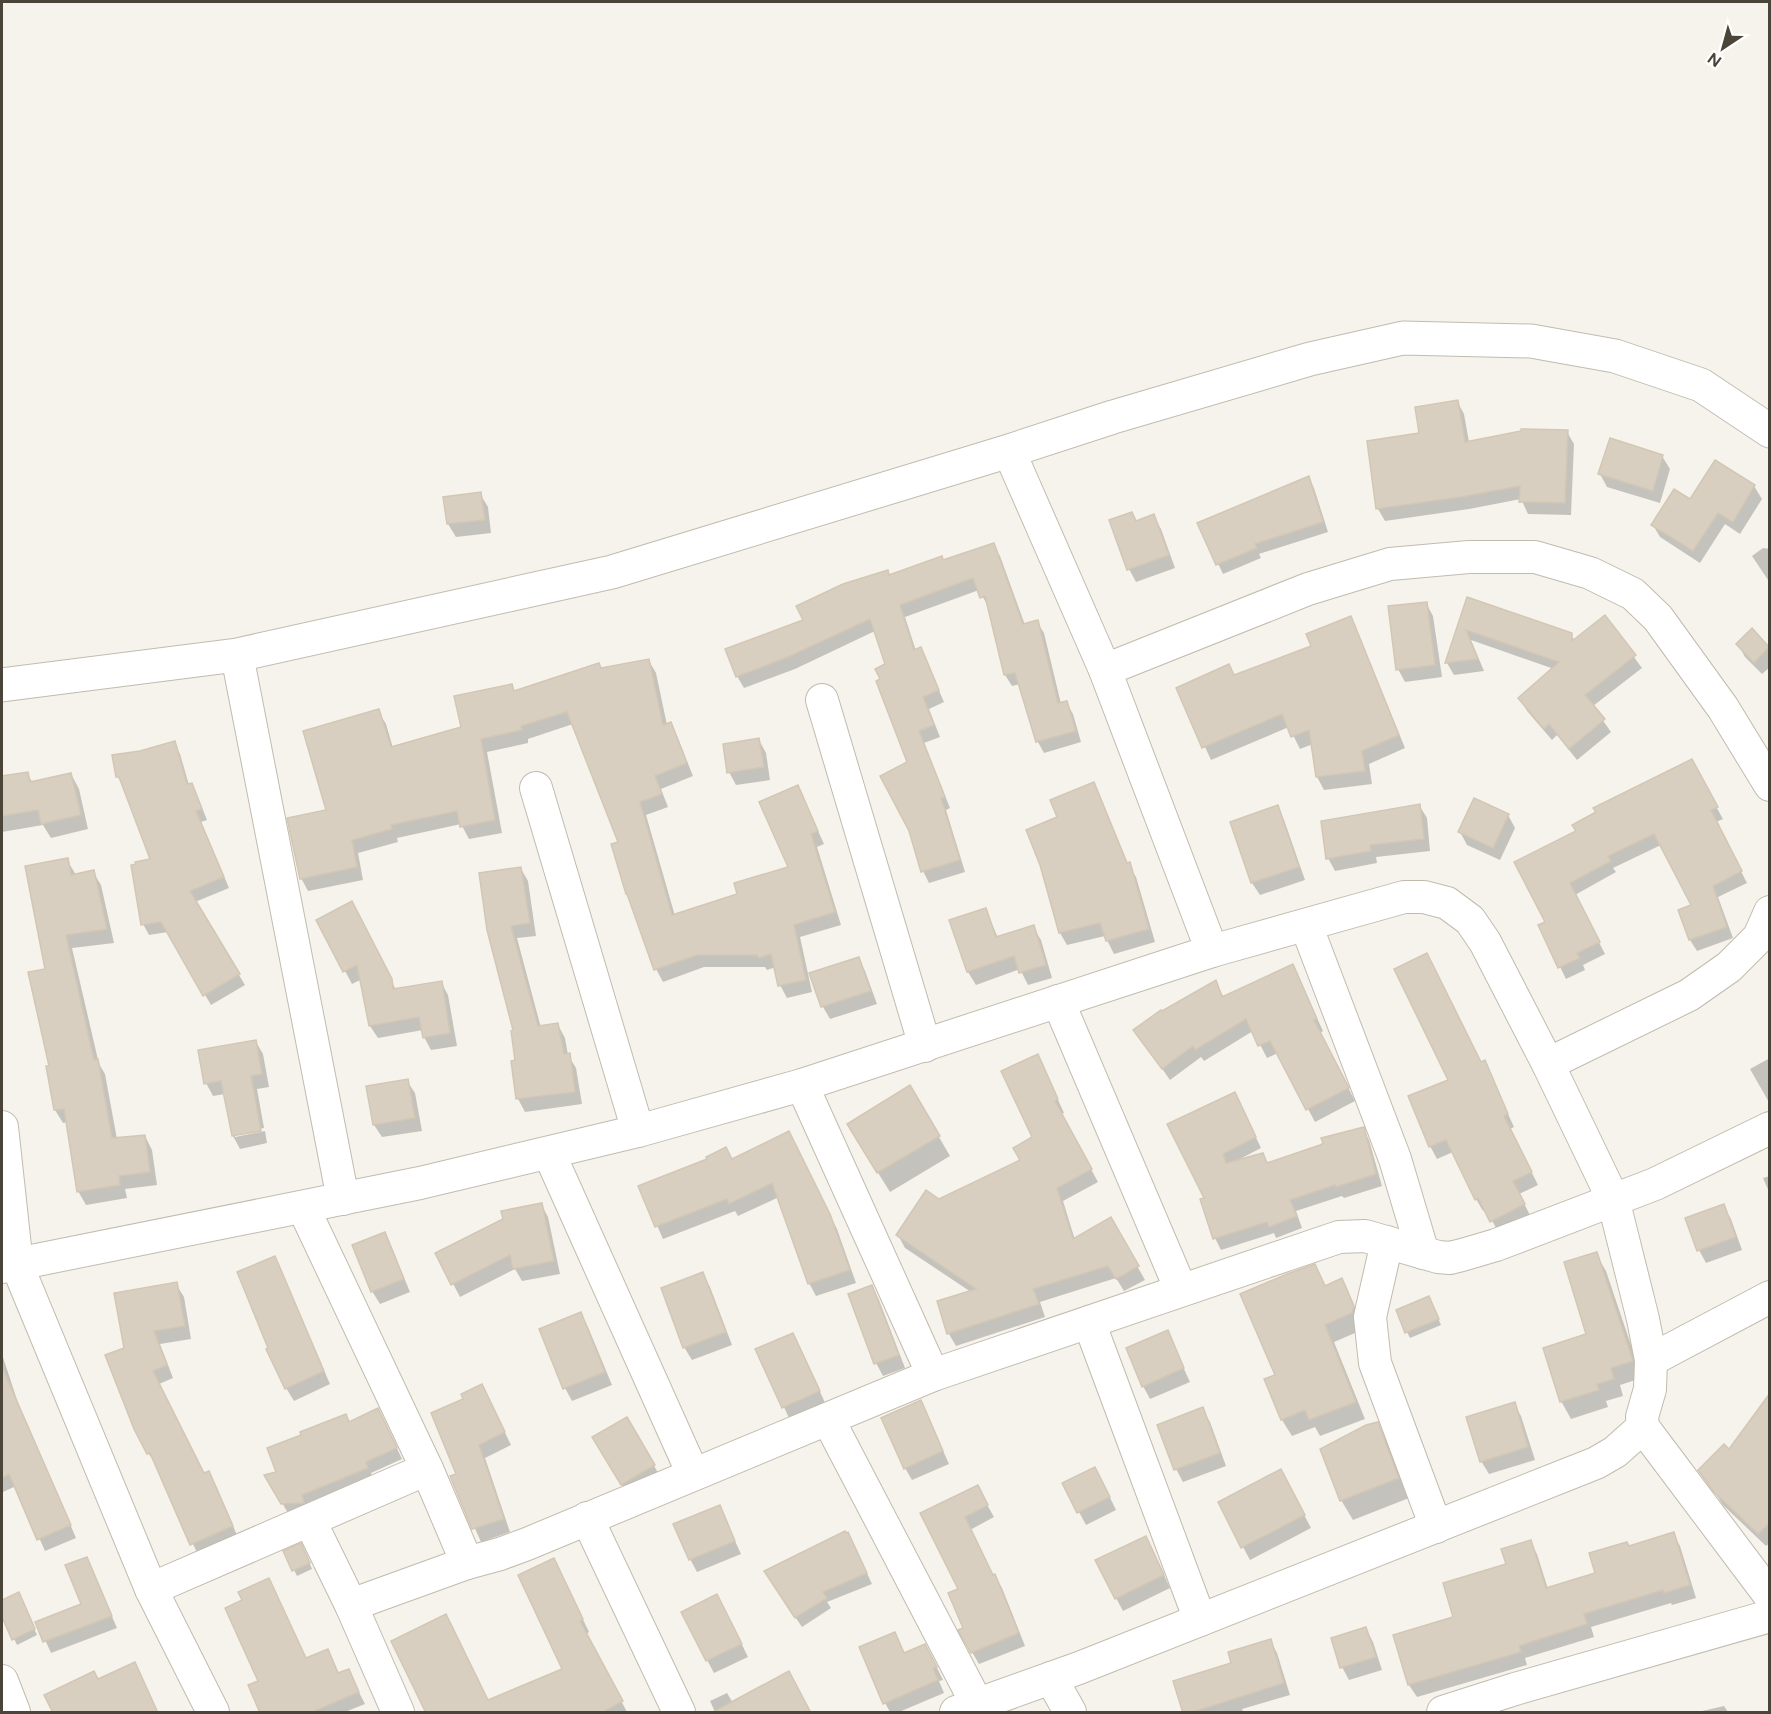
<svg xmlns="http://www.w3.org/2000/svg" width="1771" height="1714" font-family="Figtree,sans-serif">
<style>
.shadow{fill:#0003}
.building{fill:#d8cfc1;stroke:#d3c7b4;stroke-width:1.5}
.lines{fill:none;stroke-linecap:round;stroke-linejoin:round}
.minor-casing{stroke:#c2bbae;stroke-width:34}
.tertiary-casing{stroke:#c2bbae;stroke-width:35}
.minor{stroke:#fff;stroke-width:32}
.tertiary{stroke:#fff;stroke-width:33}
</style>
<rect width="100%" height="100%" fill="#f6f3ec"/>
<!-- shadow -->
<g class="shadow">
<path d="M1457,401L1464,414L1469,442L1567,432L1574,444L1571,515L1528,514L1521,499L1469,509L1385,521L1378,509L1369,442L1421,434Z"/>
<path d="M1662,456L1670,469L1660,503L1607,487L1600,474Z"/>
<path d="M1715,462L1754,486L1762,499L1740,534L1725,524L1700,563L1660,537L1653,525L1690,501Z"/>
<path d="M1309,478L1314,488L1328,532L1259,554L1261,558L1223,574L1199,523Z"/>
<path d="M480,494L488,507L491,533L456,537L448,524L445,498Z"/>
<path d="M1153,516L1161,529L1175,568L1136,582L1129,569L1137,522Z"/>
<path d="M993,545L1000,556L1025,625L1037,622L1044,633L1061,704L1066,702L1073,714L1081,742L1044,753L1038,742L1020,684L1012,686L1005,675L989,608L979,590L905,617L916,651L926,661L944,702L929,709L940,737L924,743L950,808L946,810L965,872L929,883L923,871L909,763L882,680L886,665L875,631L795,669L744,688L737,676L805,621L887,572L890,576L943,562Z"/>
<path d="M1763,548L1770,549V583L1752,556Z"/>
<path d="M1468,599L1571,635L1575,641L1605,618L1642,668L1593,706L1611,732L1577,760L1557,735L1552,740L1527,711L1520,698L1554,669L1471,640L1484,671L1454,675L1447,663Z"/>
<path d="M1426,603L1433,616L1442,677L1405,682L1398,669Z"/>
<path d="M1350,618L1357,631L1405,748L1369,764L1372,784L1324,790L1317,777L1313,744L1300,749L1289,727L1211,760L1178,688L1234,676L1313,647Z"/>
<path d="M1752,630L1770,650V667L1762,674L1745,657L1738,644Z"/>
<path d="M649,661L656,673L667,725L670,724L677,736L693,776L661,789L668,807L646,815L675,916L738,895L790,868L798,787L824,844L817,847L841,925L800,937L812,992L787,998L780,985L776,967L767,970L765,967H704L663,982L656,969L620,843L573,724L528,739V743L487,752L502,833L469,839L461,824L397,838L398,842L358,853L363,880L308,891L301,878L328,811L378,711L386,724L393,748L463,728L511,685L515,692L602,670Z"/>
<path d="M759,740L766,753L770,780L736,785L729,772Z"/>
<path d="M174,743L180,754L189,785H191L197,795L207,820L201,822L229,888L195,902L245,985L211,1005L168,932L149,935L143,924L152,860L124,787L118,777L140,752Z"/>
<path d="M1691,761L1723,819L1716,822L1747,883L1718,897L1733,938L1697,951L1690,940L1680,911L1693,906L1661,845L1613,868L1616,872L1575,895L1605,954L1583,965L1585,970L1566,979L1540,926L1547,923L1578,832Z"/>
<path d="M27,774L33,783L71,774L79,789L88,829L51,838L43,825L2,832V778Z"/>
<path d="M1093,784L1100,797L1128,864L1136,877L1155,942L1114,954L1105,936L1067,945L1060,933L1042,865L1059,818Z"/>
<path d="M1419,805L1427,818L1430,851L1376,857L1377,863L1335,871L1328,858Z"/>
<path d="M1277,807L1284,820L1305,880L1260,895L1252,883L1232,823Z"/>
<path d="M1508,815L1515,828L1500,860L1467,845L1460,832Z"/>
<path d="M67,860L76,875L93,872L101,885L114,943L72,948L99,1064L105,1074L117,1139L145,1136L152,1150L157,1185L125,1189L127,1198L86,1205L78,1191L68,1122L63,1123L55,1110L51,1067L47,970Z"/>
<path d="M521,869L528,881L536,936L517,938L541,1028L558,1025L565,1038L568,1055L576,1068L582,1104L525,1112L518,1099L513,1062H517L515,1032L489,929Z"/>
<path d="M986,910L998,938L1033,927L1041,940L1052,978L1028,985L1020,969L976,985L968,972L951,921Z"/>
<path d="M359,916L396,990L441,982L448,995L457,1046L431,1050L424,1037L423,1030L378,1038L370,1026L362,979L352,984L318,921Z"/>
<path d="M858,958L865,971L877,1004L830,1019L823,1007L811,974Z"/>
<path d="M1299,979L1323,1031L1320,1033L1355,1101L1315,1122L1278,1053L1267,1058L1253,1031L1204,1061L1201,1057L1170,1080L1135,1030L1216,982L1224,998Z"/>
<path d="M256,1042L263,1054L269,1087L257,1089L264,1128L235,1134V1137L265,1131L267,1143L240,1149L233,1136L225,1094L213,1096L206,1083Z"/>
<path d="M1770,1058V1104L1750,1069Z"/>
<path d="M1484,1062L1514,1127L1510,1129L1538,1185L1519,1194L1531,1217L1499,1233L1486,1210L1483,1211L1476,1199L1453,1152L1437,1159L1430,1146L1450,1081Z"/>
<path d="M1044,1069L1064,1113L1061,1114L1098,1182L1063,1201L1075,1240L1111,1220L1145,1280L1124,1291L1116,1278L1040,1302L1045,1317L956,1346L949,1334L939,1302L971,1292L905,1248L898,1235L939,1201L1022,1161L1034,1138Z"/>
<path d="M407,1081L415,1093L422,1131L382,1137L374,1125Z"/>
<path d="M910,1087L950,1156L890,1192L860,1144Z"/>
<path d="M1235,1094L1261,1148L1238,1160L1268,1164L1321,1146L1363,1129L1369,1140L1382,1186L1344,1198L1342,1196L1296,1211L1302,1228L1276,1238L1274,1233L1221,1250L1215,1238L1206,1199Z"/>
<path d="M795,1146L837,1229L856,1283L816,1296L809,1283L779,1197L738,1216L735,1211L663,1239L640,1187L733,1161Z"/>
<path d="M1770,1176V1194L1763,1178Z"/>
<path d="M541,1204L548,1217L560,1274L522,1281L515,1269L460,1297L437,1253Z"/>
<path d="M1723,1206L1731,1219L1742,1250L1706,1263L1699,1250Z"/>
<path d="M384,1234L391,1246L410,1292L380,1304L372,1291Z"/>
<path d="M1596,1254L1606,1271L1642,1378L1620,1385L1623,1396L1606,1401L1608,1407L1571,1419L1561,1401L1588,1335Z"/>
<path d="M1315,1266L1326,1286L1341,1280L1363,1324L1362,1330L1334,1342L1365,1419L1320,1436L1315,1427L1292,1436L1282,1420L1266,1380L1277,1375Z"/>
<path d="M281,1271L330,1384L294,1401L286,1388Z"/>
<path d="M702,1274L710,1287L732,1345L692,1360L684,1347Z"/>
<path d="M176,1284L184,1297L191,1339L160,1344L173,1378L159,1384L204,1475L208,1473L216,1486L239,1540L199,1557L157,1465L148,1453L126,1349Z"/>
<path d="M872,1287L879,1300L905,1368L883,1376L876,1363Z"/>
<path d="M1432,1304L1441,1325L1410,1338L1407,1332Z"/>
<path d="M580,1314L588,1327L612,1385L572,1401L565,1388Z"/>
<path d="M1167,1332L1190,1382L1150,1399L1143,1386Z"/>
<path d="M800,1347L826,1405L790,1420L757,1350Z"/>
<path d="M2,1354L18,1403L76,1538L45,1551L16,1486L3,1492L2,1490Z"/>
<path d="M489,1399L511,1445L485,1458L510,1532L481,1542L452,1477L458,1475Z"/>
<path d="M1514,1404L1521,1416L1535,1460L1489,1474L1481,1461Z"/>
<path d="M1770,1408V1543L1766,1546L1723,1505L1700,1470L1729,1451Z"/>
<path d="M1202,1409L1210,1422L1226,1466L1183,1482L1176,1469Z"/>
<path d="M346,1415L350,1423L384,1421L402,1459L371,1473L373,1480L289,1515L267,1476L278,1473L303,1436Z"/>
<path d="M927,1415L949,1464L912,1480L905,1468Z"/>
<path d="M627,1419L661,1478L629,1497L594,1437Z"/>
<path d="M1377,1424L1388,1443L1409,1498L1353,1520L1341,1500Z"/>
<path d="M1102,1481L1116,1510L1086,1525L1064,1484Z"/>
<path d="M1288,1484L1311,1528L1250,1560L1243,1547Z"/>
<path d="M977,1487L994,1517L970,1530L993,1576H995L1002,1588L1025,1646L979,1664L972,1652L965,1629L960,1590L922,1514Z"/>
<path d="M719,1506L741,1554L697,1572L690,1559Z"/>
<path d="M1673,1534L1680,1546L1696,1598L1672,1605L1671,1603L1591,1627L1594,1637L1525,1658L1527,1665L1417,1697L1409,1685L1394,1636L1455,1618L1530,1542L1537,1554L1548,1589L1597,1574L1629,1547Z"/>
<path d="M853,1543L872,1584L827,1602L831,1608L802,1627L771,1581Z"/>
<path d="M304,1551L312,1569L297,1576L285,1552Z"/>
<path d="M1153,1551L1170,1588L1123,1611L1116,1598Z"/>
<path d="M87,1559L117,1628L51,1653L37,1622L83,1605Z"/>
<path d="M554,1560L589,1632L586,1634L627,1712H554L564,1670Z"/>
<path d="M269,1580L306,1660L334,1663L339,1675L348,1671L365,1704L345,1712H262L260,1681L244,1601Z"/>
<path d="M18,1594L37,1635L17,1645L2,1613V1602Z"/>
<path d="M724,1608L748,1657L714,1673L707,1660Z"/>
<path d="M1366,1629L1373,1642L1382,1670L1349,1680L1342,1667Z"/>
<path d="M894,1634L905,1654L932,1658L943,1680L939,1681L944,1693L899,1712H890L885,1703Z"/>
<path d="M1270,1641L1277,1653L1290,1695L1242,1709L1243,1712H1184L1233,1664Z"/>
<path d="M727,1693L733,1703L715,1712L710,1701Z"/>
<path d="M1724,1706L1728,1712H1698Z"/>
</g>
<!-- building -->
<g class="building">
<path d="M1458,400L1465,442L1521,431V429L1568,430L1565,503L1519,502L1520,486L1461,497L1376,509L1367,441L1419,433L1415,407Z"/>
<path d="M1610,438L1663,455L1653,491L1598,474Z"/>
<path d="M1715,460L1755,485L1733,522L1718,513L1693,551L1651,525L1674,489L1690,499Z"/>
<path d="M1309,476L1323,522L1255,544L1257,548L1216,565L1197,523Z"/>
<path d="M481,492L485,520L447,524L443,497Z"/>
<path d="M1132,512L1136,521L1154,514L1169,555L1127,570L1109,520Z"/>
<path d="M994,543L1023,624L1038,620L1058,703L1067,701L1076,731L1036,742L1015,673L1004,675L985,596L980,598L973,578L900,605L914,650L921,647L939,690L923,697L934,725L919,731L945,797L941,798L960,860L921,872L909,831L880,776L907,762L876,681L880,679L875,669L885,664L870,619L788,657L736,677L725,649L803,620L796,606L843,584L888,570L889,575L942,556L943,560Z"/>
<path d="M1467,597L1572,633V641L1605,615L1636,655L1585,695L1605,719L1569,749L1549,724L1544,729L1518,698L1559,662L1466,630L1478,659L1445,663Z"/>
<path d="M1427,602L1435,665L1396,670L1388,606Z"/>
<path d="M1351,616L1399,735L1362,751L1365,771L1316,777L1309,730L1291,737L1282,714L1202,748L1176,688L1229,664L1234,675L1311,646L1306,634Z"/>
<path d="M1752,628L1769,647L1754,663L1736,644Z"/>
<path d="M649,659L663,725L671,722L687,763L655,776L662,794L640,802L672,915L737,894L734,883L788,867L759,802L798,785L818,831L811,834L835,912L794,925L806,980L778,986L771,954L759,958L757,955H697L654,970L627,894H626L611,844L618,842L567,712L521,726L522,730L481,739L495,820L460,827L457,811L391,825L392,829L352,840L357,867L300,879L287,818L326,810L303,731L379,709L391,747L461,727L454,696L512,684L514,691L599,663L601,668Z"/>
<path d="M759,738L764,767L727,773L723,744Z"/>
<path d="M175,741L187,784L192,783L202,809L196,811L224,877L190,891L240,974L203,996L161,922L141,925L131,865L136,864L135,862L150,859L119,777H116L112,755L140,751Z"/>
<path d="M1692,759L1718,807L1711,810L1742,871L1713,886L1727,927L1689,940L1678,910L1691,905L1654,834L1608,856L1611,861L1570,883L1600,942L1577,953L1580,958L1558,968L1538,925L1545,922L1514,862L1576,831L1572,825L1596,812L1593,808Z"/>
<path d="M28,772L30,782L71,773L81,815L41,824L38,810L2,816V776Z"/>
<path d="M1094,782L1127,863L1130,862L1149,929L1106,941L1100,923L1059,933L1040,865L1026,830L1057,817L1050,800Z"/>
<path d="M1474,798L1509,814L1493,848L1458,832Z"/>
<path d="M1420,804L1424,839L1370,845L1371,851L1326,859L1321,821Z"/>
<path d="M1278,805L1299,867L1251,883L1230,822Z"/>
<path d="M68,858L71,875L94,870L107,929L66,935L94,1060L98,1059L112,1138L145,1135L150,1172L119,1176L120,1185L77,1192L64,1109L54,1110L46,1066H49L28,972L45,969L25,866Z"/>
<path d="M521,867L530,923L511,926L538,1026L558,1023L564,1054L570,1053L575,1092L516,1099L511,1061L515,1060L511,1031L513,1030L487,930L479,873Z"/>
<path d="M352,901L392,979L393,989L442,981L450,1033L423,1038L419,1017L369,1026L357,965L343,972L316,920Z"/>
<path d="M986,908L996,937L1034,925L1046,965L1019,973L1014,956L967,972L949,920Z"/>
<path d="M1427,953L1481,1062L1485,1060L1508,1114L1504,1116L1532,1172L1513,1181L1525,1204L1490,1222L1478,1198L1475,1200L1446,1140L1429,1147L1408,1096L1448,1080L1394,969Z"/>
<path d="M859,957L871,991L821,1007L809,973Z"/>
<path d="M1293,964L1317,1019L1314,1020L1349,1088L1306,1110L1270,1041L1258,1046L1246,1019L1195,1050L1193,1046L1162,1069L1133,1030L1161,1010L1162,1011L1216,980L1222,997Z"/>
<path d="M256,1040L262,1074L251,1076L261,1131L232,1136L221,1081L204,1084L198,1050Z"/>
<path d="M1038,1054L1058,1099L1055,1101L1092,1169L1057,1188L1073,1239L1111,1217L1139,1266L1116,1279L1108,1266L1033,1289L1039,1304L947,1334L937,1301L976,1289L896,1235L926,1190L939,1199L1020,1160L1013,1148L1032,1137L1001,1071Z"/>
<path d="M408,1079L415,1118L373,1125L366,1086Z"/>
<path d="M910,1085L940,1136L877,1173L847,1124Z"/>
<path d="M1235,1092L1256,1137L1223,1154L1226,1163L1263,1153L1267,1163L1320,1145L1323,1143L1321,1138L1364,1127L1376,1174L1336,1187L1335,1185L1290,1200L1297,1216L1269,1227L1267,1222L1213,1239L1200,1199L1204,1198L1167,1124Z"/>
<path d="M789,1131L830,1214L850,1270L808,1284L772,1183L729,1204L727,1199L655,1227L638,1186L707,1159L706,1157L726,1147L732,1159Z"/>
<path d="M542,1203L554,1261L513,1269L510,1255L451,1285L435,1253L503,1219L501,1211Z"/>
<path d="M1724,1204L1736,1237L1697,1251L1685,1218Z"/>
<path d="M385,1232L404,1279L371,1292L352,1245Z"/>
<path d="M1597,1252L1633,1361L1611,1368L1614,1379L1597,1384L1599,1390L1560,1402L1543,1348L1586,1334L1564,1262Z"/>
<path d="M275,1256L324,1371L285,1389L266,1349L268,1348L237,1272Z"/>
<path d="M1315,1264L1325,1286L1342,1278L1354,1306L1352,1313L1325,1325L1356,1402L1309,1420L1305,1410L1281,1420L1264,1379L1275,1375L1240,1294L1287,1274Z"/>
<path d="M703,1272L726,1332L683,1348L661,1288Z"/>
<path d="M177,1282L185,1326L154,1331L167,1365L153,1371L204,1473L209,1471L233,1526L190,1545L150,1453L147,1454L134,1429L105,1355L124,1348L114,1293Z"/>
<path d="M872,1285L899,1355L874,1364L848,1294Z"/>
<path d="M1429,1296L1439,1319L1405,1333L1396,1310Z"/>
<path d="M581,1312L605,1372L563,1389L539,1329Z"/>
<path d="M1168,1330L1184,1368L1142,1387L1126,1348Z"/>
<path d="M793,1333L820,1391L782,1408L755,1349Z"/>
<path d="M2,1367L71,1525L37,1540L9,1474L2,1478Z"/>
<path d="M482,1384L505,1432L479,1445L504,1519L472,1529L450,1476L456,1474L431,1413L463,1399L461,1394Z"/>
<path d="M1770,1393V1523L1758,1534L1714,1492L1698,1470L1724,1444L1729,1449Z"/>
<path d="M921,1400L943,1451L904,1469L881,1418Z"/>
<path d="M1515,1402L1528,1447L1480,1462L1466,1417Z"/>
<path d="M1203,1407L1220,1453L1174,1470L1157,1425Z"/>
<path d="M378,1408L397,1448L366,1462L368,1468L302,1495L304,1503L281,1504L264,1475L276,1472L267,1448L301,1435L300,1432L346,1414L349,1422Z"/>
<path d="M627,1417L655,1465L621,1485L592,1437Z"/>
<path d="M1378,1422L1399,1478L1340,1501L1320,1449L1366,1425Z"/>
<path d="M1095,1467L1110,1497L1077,1513L1062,1483Z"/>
<path d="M1281,1469L1305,1515L1241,1548L1218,1502Z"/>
<path d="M978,1485L988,1505L965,1517L993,1575L995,1574L1019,1633L971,1653L958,1630L963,1628L948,1593L958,1589L920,1513Z"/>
<path d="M720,1505L735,1541L689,1560L673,1524Z"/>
<path d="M845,1531L846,1533L848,1532L867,1573L823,1592L827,1598L795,1618L764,1571Z"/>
<path d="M1674,1532L1690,1585L1664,1593L1663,1590L1584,1614L1587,1624L1519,1646L1521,1652L1408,1685L1393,1635L1453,1617L1443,1583L1506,1564L1501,1549L1531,1540L1546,1588L1595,1573L1589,1553L1627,1542L1629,1546Z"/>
<path d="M1146,1536L1164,1575L1115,1599L1095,1560Z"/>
<path d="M301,1543L310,1563L292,1571L283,1551Z"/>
<path d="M87,1557L112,1616L43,1642L35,1622L81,1604L65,1565Z"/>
<path d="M554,1558L583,1619L580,1621L623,1701L601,1713H426L391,1641L446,1614L488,1700L562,1669L518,1575Z"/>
<path d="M269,1578L306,1658L328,1649L338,1673L349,1669L359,1692L310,1713H260L248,1685L258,1681L225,1608L242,1600L238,1592Z"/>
<path d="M19,1592L35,1629L12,1640L2,1617V1600Z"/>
<path d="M717,1594L742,1644L706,1661L681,1612Z"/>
<path d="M1366,1627L1376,1657L1340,1668L1331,1638Z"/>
<path d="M895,1632L904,1653L925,1644L937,1667L933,1668L938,1680L883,1704L859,1647Z"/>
<path d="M1271,1639L1284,1683L1190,1713H1183L1173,1681L1231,1663L1228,1652Z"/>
<path d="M135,1662L158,1713H53L44,1695L94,1671L98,1679Z"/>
<path d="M789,1671L811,1713H711Z"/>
</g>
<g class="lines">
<!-- minor casing -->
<g class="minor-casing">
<g id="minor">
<path d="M1009,451L1105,670L1212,951"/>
<path d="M237,655L343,1199"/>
<path d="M1105,670L1308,589L1390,564L1469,557H1535L1590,573L1633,594L1658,618L1723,708L1770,785"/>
<path d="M822,700L925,1046"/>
<path d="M536,788L638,1131"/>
<path d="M1306,925L1395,1159L1423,1253"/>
<path d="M1058,1001L1181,1290"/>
<path d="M1548,1064L1689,995L1729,967L1759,937L1770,912"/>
<path d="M802,1085L933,1375"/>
<path d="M2,1127L17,1265L151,1589L213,1712"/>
<path d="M549,1153L693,1474"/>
<path d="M303,1207L427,1469L467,1563L500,1554L527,1544L933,1375L1339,1237L1365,1236L1438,1257L1450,1258L1462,1255L1496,1245L1655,1184L1770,1128"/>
<path d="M1387,1242L1370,1317L1375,1363L1436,1527"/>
<path d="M2,1267L420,1183L638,1131L802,1085L1212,951L1404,897H1424L1447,903L1470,920L1485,942L1548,1064L1613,1199L1643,1319L1651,1360L1650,1389L1642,1417L1643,1427L1615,1452L1596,1463L1079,1668L956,1712"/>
<path d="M1089,1322L1200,1620"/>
<path d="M1651,1360L1770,1297"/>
<path d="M828,1419L977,1704"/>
<path d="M1643,1427L1770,1596"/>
<path d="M587,1518L679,1712"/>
<path d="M310,1521L351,1605L398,1712"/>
<path d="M151,1589L427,1469"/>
<path d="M351,1605L467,1563"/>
<path d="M1051,1678L1070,1712"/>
<path d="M2,1681L14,1712"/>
<path d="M1443,1712L1515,1689L1770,1616"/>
</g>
</g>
<!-- tertiary casing -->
<g class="tertiary-casing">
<path id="tertiary" d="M2,685L237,655L612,572L1009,451L1113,417L1310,359L1403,338L1531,341L1615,356L1701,385L1770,431"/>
</g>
<!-- minor -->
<use href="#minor" class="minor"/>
<!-- tertiary -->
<use href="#tertiary" class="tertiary"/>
</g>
<!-- border -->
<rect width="1771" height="1714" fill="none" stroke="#4b4439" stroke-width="6"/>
<!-- north arrow -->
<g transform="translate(1723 48) rotate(216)" stroke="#ffffff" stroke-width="4.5" paint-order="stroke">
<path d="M0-4.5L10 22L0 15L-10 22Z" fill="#4b4439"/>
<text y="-9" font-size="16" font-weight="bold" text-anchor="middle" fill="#4b4439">N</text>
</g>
</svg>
